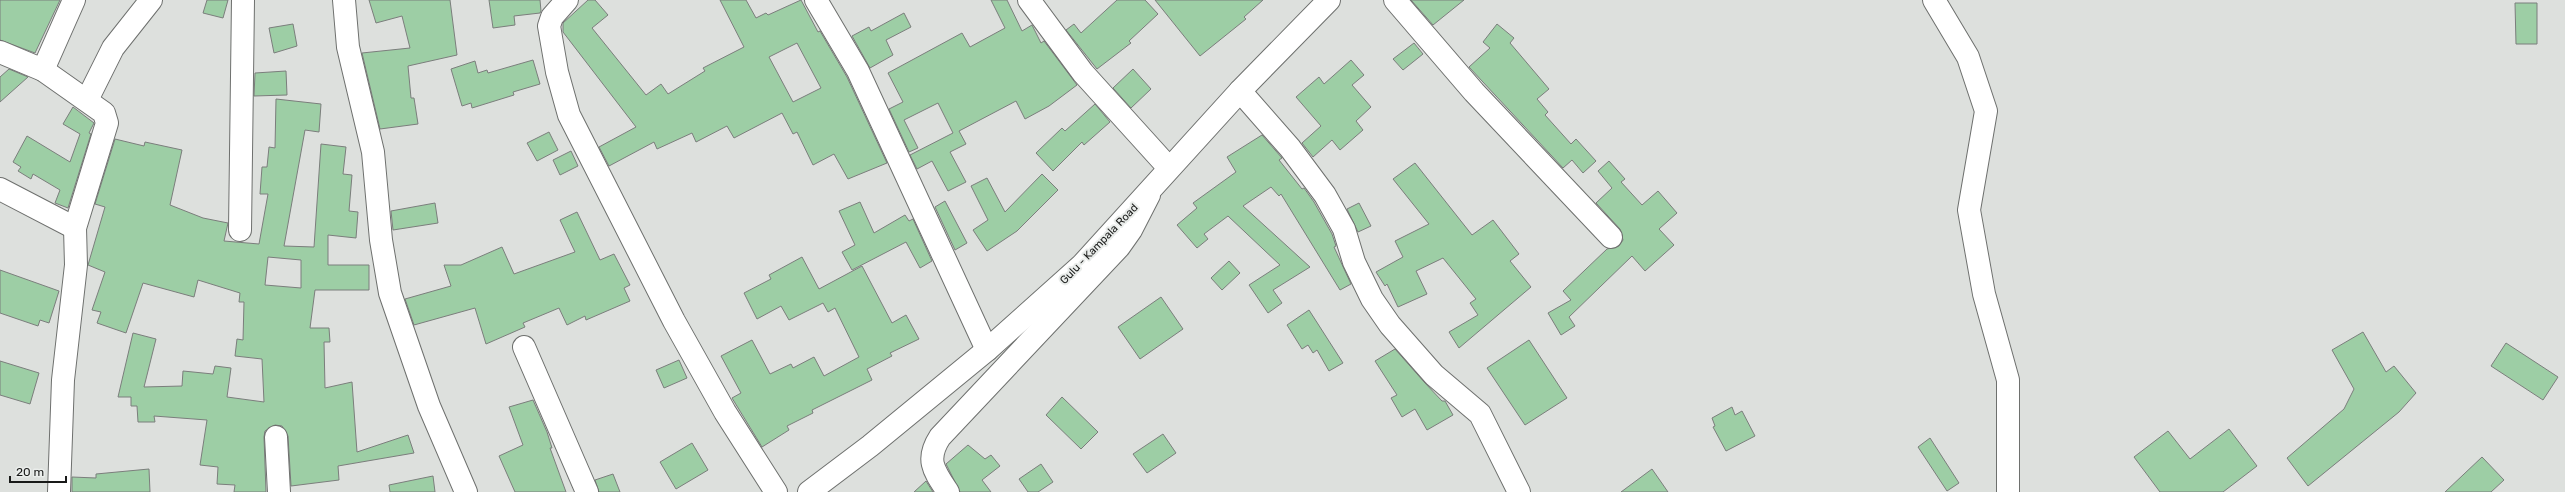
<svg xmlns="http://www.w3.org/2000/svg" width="2565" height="492" font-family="Rubik,sans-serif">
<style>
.building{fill:#9dcea5;stroke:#7b7e7c;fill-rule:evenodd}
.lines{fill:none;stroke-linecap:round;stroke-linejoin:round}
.minor-casing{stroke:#6e706e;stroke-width:24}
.major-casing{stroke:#6e706e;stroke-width:24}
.minor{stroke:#fff;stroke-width:22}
.major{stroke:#fff;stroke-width:22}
.labels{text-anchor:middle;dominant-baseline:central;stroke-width:4;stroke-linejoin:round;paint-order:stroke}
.street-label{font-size:11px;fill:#191a19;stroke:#eaedeb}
</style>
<rect width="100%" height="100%" fill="#dde0dd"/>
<!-- building -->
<g class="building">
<path d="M0,0H60L35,53L0,40Z"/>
<path d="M207,0H228L223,18L203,13Z"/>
<path d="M369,0H450L457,55L408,66L411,98H414L418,124L380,129L362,53L410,48L402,16L376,23Z"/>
<path d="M489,0H540L541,11L540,13L514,16L515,25L493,28Z"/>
<path d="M588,0H595L608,15L592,28L646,95L661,84L668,94L705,71L703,68L744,47L720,0H746L756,18L766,13L768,15L801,0L818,32L820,31L847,77L887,163L848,179L834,154L813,165L797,132L793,134L782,113L734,138L727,126L696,142L692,133L657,149L654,142L609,166L599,147L636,127L563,32V23ZM797,43L821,88L793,102L769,57Z"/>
<path d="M991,0H1007L1022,31L1032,25L1041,43L1044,41L1077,85L1049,106L1025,119L1016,101L959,131L966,144L950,152L966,182L948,191L932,161L917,169L910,155L953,133L938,103L904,120L918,148L909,152L889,109L903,102L888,73L962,33L970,47L1005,28Z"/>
<path d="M1117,0H1145L1158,14L1129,41L1131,43L1097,69L1066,30L1074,24L1081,33Z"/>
<path d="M1155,0H1263L1244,17L1246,19L1200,56Z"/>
<path d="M1411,0H1464L1433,25Z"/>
<path d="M2515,3H2537V44H2516Z"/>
<path d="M904,13L911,27L886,40L893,55L870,68L852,36L869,27L871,31Z"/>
<path d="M293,24L297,46L274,53L269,28Z"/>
<path d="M1497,24L1514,38L1510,43L1549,89L1537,99L1548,112L1545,115L1571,144L1576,139L1596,161L1583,173L1572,160L1563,168L1469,67L1490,48L1483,42Z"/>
<path d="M1414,43L1423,54L1403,70L1393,59Z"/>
<path d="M533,60L540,84L513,92L514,95L472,108L471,103L462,106L451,69L475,61L478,73L487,70L488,73Z"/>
<path d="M1351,60L1364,75L1352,85L1371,107L1356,121L1363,130L1340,150L1332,140L1313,157L1302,143L1321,126L1296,97L1319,77L1324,84Z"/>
<path d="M9,69L28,77L0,102V77Z"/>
<path d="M1133,69L1151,89L1131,108L1113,88Z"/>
<path d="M286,71L287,95L254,96L255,73Z"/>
<path d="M276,99L321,104L319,132L305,130L284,246L314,247L321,144L346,147L343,174L352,175L349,211L358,212L356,238L328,235V265H369V290H315L310,328H329L330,342H324L325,388L352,382L357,452L408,435L414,453L338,466L339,480L291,486L288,436L282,426L275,425L265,431L264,437L266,492H234L235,485L217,484L218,467L200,465L207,420L154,416L155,422H138L137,406H131V397H118L133,333L156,339L144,387L182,386L183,371L213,374L215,366L231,368L227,397L264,402L262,359L235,356L237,339L243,340L244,302H239L240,293L198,280L194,297L143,283L126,333L97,323L101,312L92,310L105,272L88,265L105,207L95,204L115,139L144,146L145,142L182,150L170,205L203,218L228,223L224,241L259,244L268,194H260L262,167H267L269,147L275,148ZM268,257L301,260V288L265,285Z"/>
<path d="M1095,104L1110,122L1084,145L1082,142L1053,171L1036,153L1062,128L1065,131Z"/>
<path d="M73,107L94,123L89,133L91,134L68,208L55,203L60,190L33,174L31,179L18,171L21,167L13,162L27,136L70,162L80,134L63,124Z"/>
<path d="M549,132L558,150L537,161L527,143Z"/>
<path d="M1262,135L1282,158L1279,160L1302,189L1304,188L1314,202L1332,234L1336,246L1334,247L1351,284L1340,290L1281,194L1279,196L1271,187L1243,206L1310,267L1273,290L1282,303L1268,313L1249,285L1280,265L1228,216L1204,234L1208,239L1197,248L1177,225L1197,208L1193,203L1236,172L1227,157Z"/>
<path d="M571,151L578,166L560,175L553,160Z"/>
<path d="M1609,161L1625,179L1621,182L1642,205L1658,191L1677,213L1659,229L1674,245L1645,271L1632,256L1569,317L1575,326L1561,335L1548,313L1571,300L1563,291L1607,249L1619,246L1623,240L1620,229L1596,203L1612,188L1598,171Z"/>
<path d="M1415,163L1472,235L1493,220L1519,254L1510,261L1531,287L1459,348L1449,332L1478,315L1470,303L1476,299L1443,258L1416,271L1427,294L1398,307L1387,284L1385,286L1376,272L1403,257L1395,241L1429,224L1393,179Z"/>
<path d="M1042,174L1058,190L1017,231L987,251L973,230L988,220L971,186L987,178L1005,212Z"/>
<path d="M945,201L967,243L955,250L935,207Z"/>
<path d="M860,202L874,233L905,215L909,221L913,219L932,261L920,268L906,242L852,270L842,252L855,245L839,211Z"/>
<path d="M435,203L438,223L393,230L391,211Z"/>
<path d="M1359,203L1371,226L1358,232L1347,209Z"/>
<path d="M577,212L600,260L614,254L630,285L624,288L630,301L586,320L585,316L567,325L559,308L523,323L525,327L486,344L475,308L414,325L405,299L451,286L444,265H461L502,247L514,274L575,252L560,220Z"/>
<path d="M802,257L819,289L862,266L892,323L906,315L919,339L890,353L892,356L867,369L872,380L812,410L813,413L787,426L789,430L762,447L732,398L741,393L721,356L752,340L770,374L791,364L793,368L814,357L824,376L859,357L835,308L828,312L823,303L789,320L781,306L757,319L744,293L771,279L769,275Z"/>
<path d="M1229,261L1240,273L1222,290L1211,278Z"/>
<path d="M0,270L59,291L49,323L40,320L38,326L0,313Z"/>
<path d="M1161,297L1183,329L1140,359L1118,327Z"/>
<path d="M1309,310L1343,363L1329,371L1317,350L1313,353L1308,345L1302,349L1287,325Z"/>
<path d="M2363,332L2386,372L2394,366L2416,393L2399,412L2308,486L2287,458L2344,409L2354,389L2332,350Z"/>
<path d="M1529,340L1567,398L1525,425L1487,368Z"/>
<path d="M2506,343L2558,377L2543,400L2491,366Z"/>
<path d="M1395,349L1425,383L1442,401H1445L1453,415L1427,430L1415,409L1402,417L1391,398L1397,395L1375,361Z"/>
<path d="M679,360L687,378L664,388L656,370Z"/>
<path d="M0,361L39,373L30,404L0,395Z"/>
<path d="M1062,397L1098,432L1081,449L1046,415Z"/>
<path d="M533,400L547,432L552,448H550L566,492H515L499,456L523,445L509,407Z"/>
<path d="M1732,407L1735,415L1742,411L1755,436L1726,451L1713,427L1715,426L1712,418Z"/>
<path d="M2229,429L2257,466L2223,492H2160L2134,457L2168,431L2190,459Z"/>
<path d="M1163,434L1176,453L1147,473L1133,454Z"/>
<path d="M1930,438L1959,483L1947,491L1918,447Z"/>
<path d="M692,443L708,470L676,489L660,462Z"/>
<path d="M968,445L985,459L991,455L1000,466L982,480L991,492H960L946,464Z"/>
<path d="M2482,457L2504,480L2491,492H2445Z"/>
<path d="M1041,464L1053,482L1038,492H1028L1019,479Z"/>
<path d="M149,469L150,492H72V477L96,478V474Z"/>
<path d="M1652,469L1668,492H1621Z"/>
<path d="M613,474L620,492H599L595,480Z"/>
<path d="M433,476L435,492H390L389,485Z"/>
<path d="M926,481L933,492H914Z"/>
</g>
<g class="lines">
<!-- minor casing -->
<g class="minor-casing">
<g id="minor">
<path d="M344,0L348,47L373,152L381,240L390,293L429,406L466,492"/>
<path d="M567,0L552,17L549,26L557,72L569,115L674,321L725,412L776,492"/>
<path d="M816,0L858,71L987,350"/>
<path d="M1029,0L1083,73L1169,168"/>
<path d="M1395,0L1474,92L1611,237"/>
<path d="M1934,0L1968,57L1986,111L1969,210L1984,294L2008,380V492"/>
<path d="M0,52L43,70L104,113L107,123L75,228L76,265L63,380L59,492"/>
<path d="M43,70L74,0"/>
<path d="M1240,91L1290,148L1325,195L1344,229L1354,262L1372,299L1390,325L1434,375L1480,414L1519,492"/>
<path d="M87,100L113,48L151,0"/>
<path d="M0,189L75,228"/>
<path d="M240,230L243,0"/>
<path d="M524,347L587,492"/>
<path d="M276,437L279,492"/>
<path d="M948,492C934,471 925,460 940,437L1119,247L1131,230L1149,195"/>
</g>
</g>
<!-- major casing -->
<g class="major-casing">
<path id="major" d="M809,492L870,446L987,350L1082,265L1240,91L1329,0"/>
</g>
<!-- minor -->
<use href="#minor" class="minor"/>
<!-- major -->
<use href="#major" class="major"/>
</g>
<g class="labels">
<!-- street labels -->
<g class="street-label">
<text transform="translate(1099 244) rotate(-46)">Gulu - Kampala Road</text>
</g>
</g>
<!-- scale -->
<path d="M10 476v6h56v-6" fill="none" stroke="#191a19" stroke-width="2"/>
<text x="16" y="476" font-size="12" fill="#191a19" stroke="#eaedeb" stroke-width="3" paint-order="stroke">20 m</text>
</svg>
